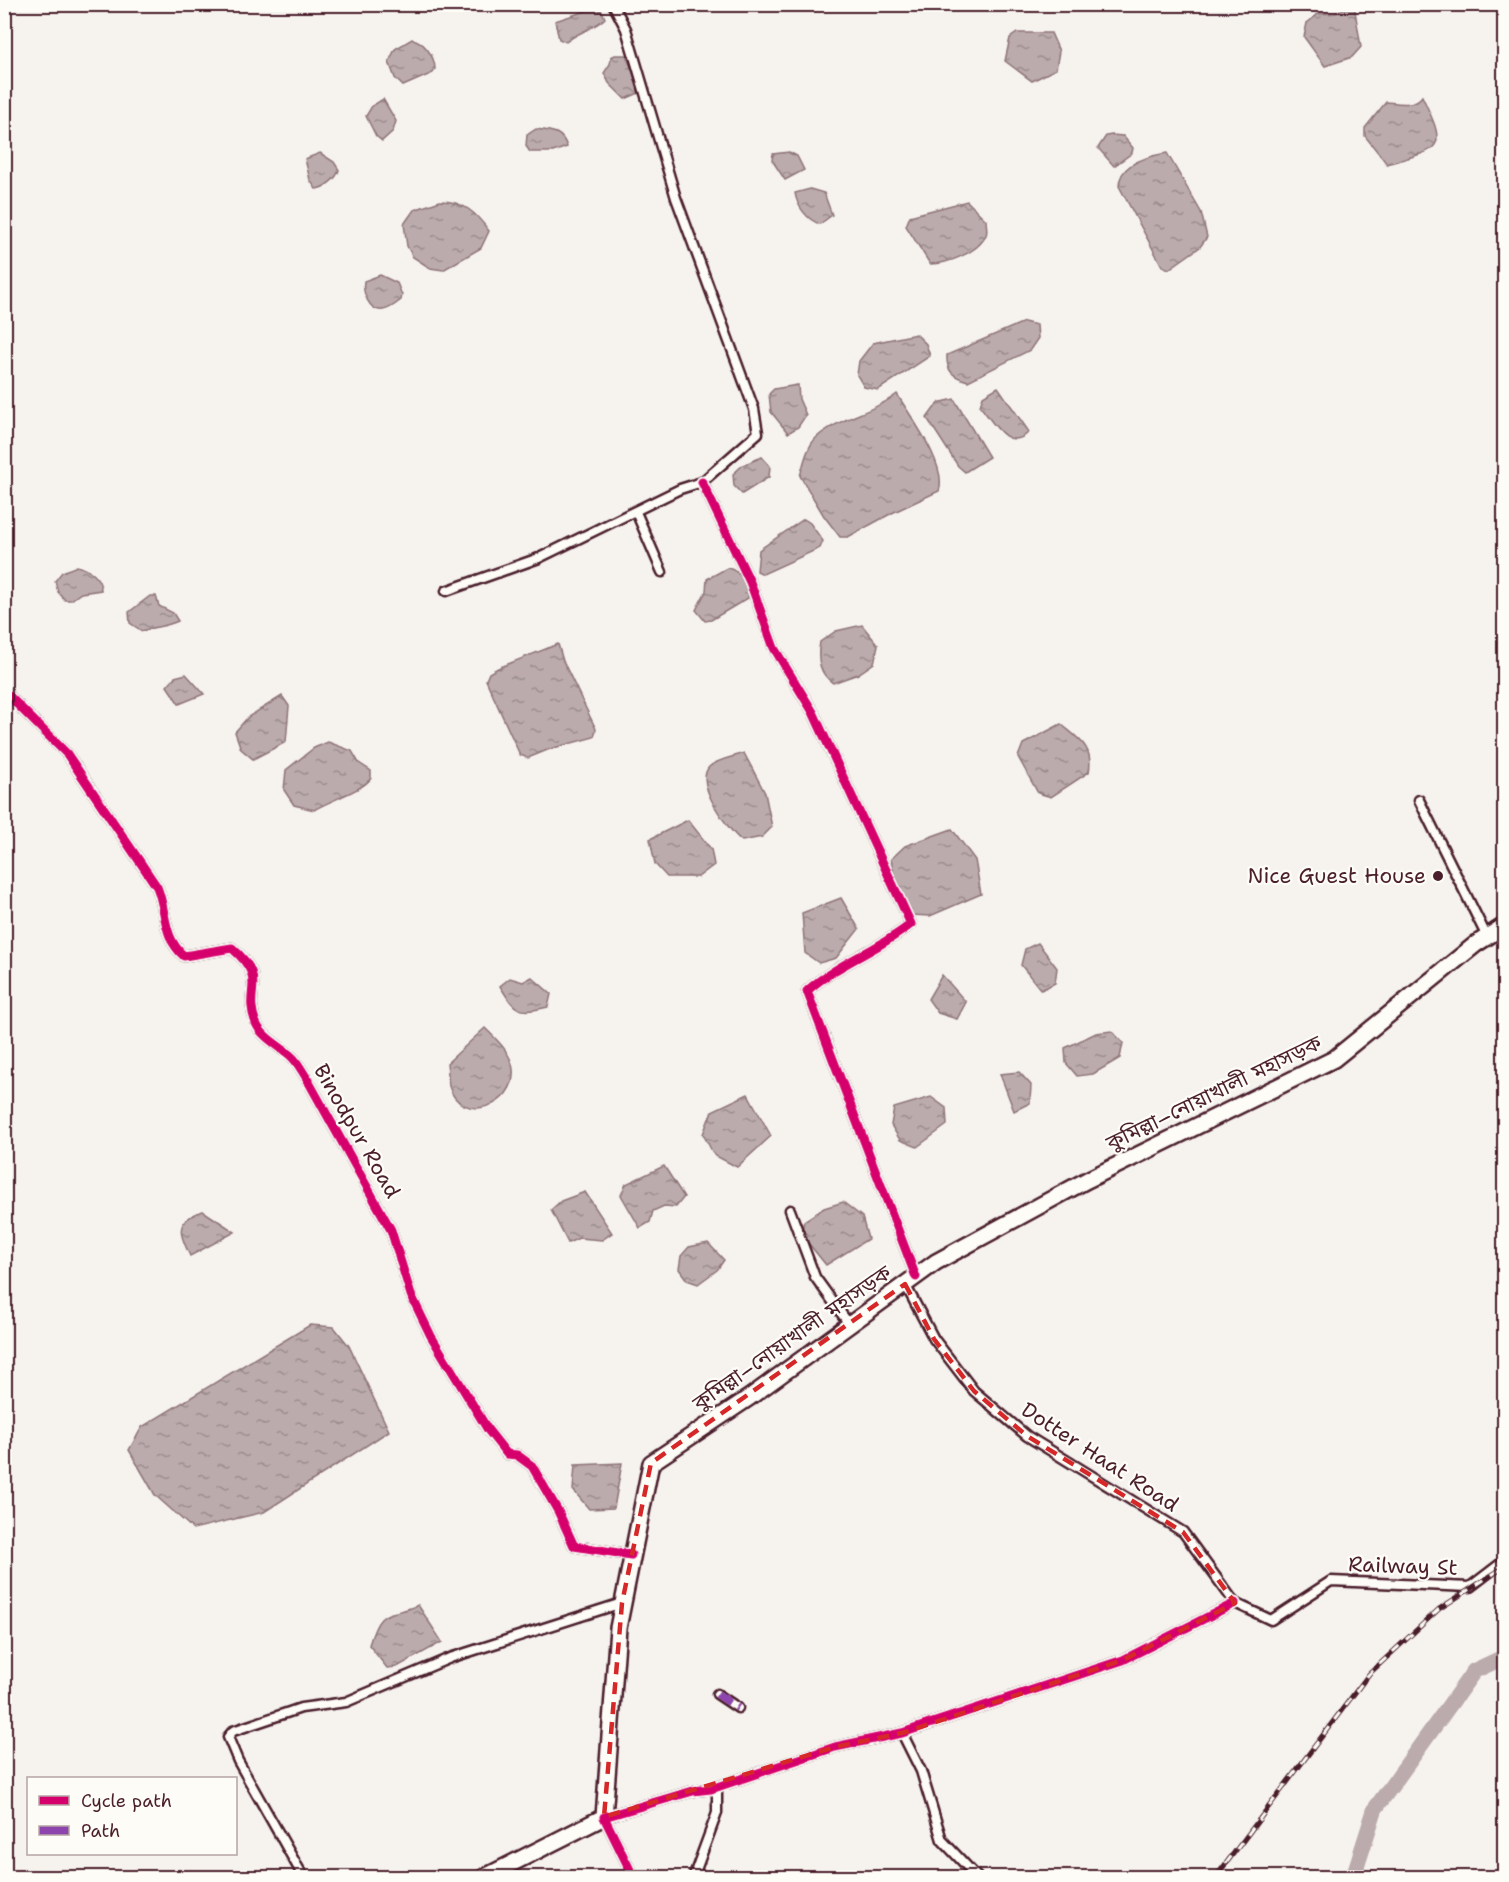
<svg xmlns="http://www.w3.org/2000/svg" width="1509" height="1882" font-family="'Shantell Sans','Noto Sans Bengali',sans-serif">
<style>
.water{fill:url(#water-ripples);stroke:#8e7378;stroke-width:1.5}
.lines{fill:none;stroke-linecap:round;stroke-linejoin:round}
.river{stroke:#bbabac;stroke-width:16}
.minor-casing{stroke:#4a1f2b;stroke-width:13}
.trunk-casing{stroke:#4a1f2b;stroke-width:20}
.minor{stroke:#fdfcf7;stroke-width:8}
.trunk{stroke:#fdfcf7;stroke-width:15}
.rail-casing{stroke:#4a1f2b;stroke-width:5}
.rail{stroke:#fdfcf7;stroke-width:3;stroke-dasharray:9;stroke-linecap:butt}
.quiet{stroke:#8e44ad;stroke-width:8;stroke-dasharray:15 8;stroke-linecap:butt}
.cycleway-casing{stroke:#fdfcf7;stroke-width:13}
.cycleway{stroke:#d6006c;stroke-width:9}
.marked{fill:none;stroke:#d62828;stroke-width:4.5;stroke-dasharray:12 8;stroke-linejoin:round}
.poi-dot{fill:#4a1f2b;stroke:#fdfcf7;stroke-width:2}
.labels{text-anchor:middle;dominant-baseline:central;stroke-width:4.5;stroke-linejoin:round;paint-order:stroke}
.poi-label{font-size:21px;fill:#4a1f2b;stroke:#fdfcf7;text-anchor:end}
.street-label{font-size:21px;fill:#4a1f2b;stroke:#fdfcf7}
</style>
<defs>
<pattern id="water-ripples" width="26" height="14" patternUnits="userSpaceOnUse" patternTransform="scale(1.5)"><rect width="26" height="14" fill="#bbabac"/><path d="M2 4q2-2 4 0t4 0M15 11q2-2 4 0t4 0" fill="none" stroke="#9a8b8c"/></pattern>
</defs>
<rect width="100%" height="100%" fill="#f6f3ef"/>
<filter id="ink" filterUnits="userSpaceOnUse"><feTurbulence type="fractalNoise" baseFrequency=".0167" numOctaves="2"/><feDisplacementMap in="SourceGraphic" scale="12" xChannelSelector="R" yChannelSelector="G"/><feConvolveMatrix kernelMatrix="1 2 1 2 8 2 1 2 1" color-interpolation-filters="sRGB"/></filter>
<g filter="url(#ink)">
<!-- water -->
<g class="water">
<path d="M1348,4L1354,5L1361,47L1352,57L1325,66L1304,37L1307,23L1318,14C1333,12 1334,18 1348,4Z"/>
<path d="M595,8L602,11L605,18C596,28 578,32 566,42L559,39L555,21Z"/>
<path d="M1017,33H1051L1059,51L1056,69L1032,81L1005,61L1010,38Z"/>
<path d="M412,39C424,41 435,57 435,69L433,73L403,86L395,78L389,62L395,49Z"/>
<path d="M615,55H626L641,92L625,99L609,83L604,73L610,64L611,57Z"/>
<path d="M1422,96C1449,152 1441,148 1387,164L1365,136V128L1386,102C1398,103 1415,107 1422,96Z"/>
<path d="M383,99L396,121L393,131L382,141L376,136L366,116L372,106Z"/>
<path d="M536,129C552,131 562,131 567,147L553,152H530L526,146L527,135Z"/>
<path d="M1112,135L1123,136L1133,148L1132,153L1114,166L1098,148L1106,136Z"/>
<path d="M789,152L797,156L804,170L785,180L772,160L773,154Z"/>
<path d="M320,153L334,162L339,170C337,178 325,188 316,189L310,180L305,159Z"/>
<path d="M1167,153L1201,212L1207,237L1200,247L1169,269L1162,266L1119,186C1119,163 1149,156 1167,153Z"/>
<path d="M810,189L824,193L832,215L820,224C807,220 797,206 795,193Z"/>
<path d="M440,201C464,201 476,213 489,231L481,248L443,270L430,268L413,257L407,246L404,224L414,210Z"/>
<path d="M967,201L986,220C986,225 988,231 986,235C979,252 948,264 930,264L906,226L910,216Z"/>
<path d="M380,275L397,283L402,295L401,300C396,304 390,309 383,310C369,312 362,292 364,281Z"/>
<path d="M1024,322L1037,325L1038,338L1030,350L968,381C953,377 946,371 947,355Z"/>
<path d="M916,334L926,344L930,356L878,390L864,387L857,375L859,361L873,343Z"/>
<path d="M798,385L799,399L806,415L798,427L788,433L771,412L769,394L774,389Z"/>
<path d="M998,387L1029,432C1008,453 993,422 980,406L983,396Z"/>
<path d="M897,394C910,416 948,466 939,491L892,513L848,537H840L824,516L800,476C804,463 807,446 817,437C840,417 873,413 897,394Z"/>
<path d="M954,399L989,457L965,472L958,466L927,418L938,403Z"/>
<path d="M762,457L770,466L769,477L742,494L734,486L733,474L743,465Z"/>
<path d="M804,519L810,523L823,541L820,548L763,574L757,571L759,550Z"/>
<path d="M77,566C89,569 101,577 101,590L81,593L71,600H65L58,592L55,581L62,572Z"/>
<path d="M727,568C740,570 750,586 748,598L711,620L705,621L696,610L706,591L707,579Z"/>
<path d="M150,596H156L159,606L173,613L178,621C166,627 155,626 142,631L130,623L129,612Z"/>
<path d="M862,625L878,645L874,663L858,674L833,683C819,674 817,658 820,642L836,631Z"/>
<path d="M558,644L563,661L596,729L594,737L550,749L528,758L520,755L486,680L489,673L498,668Z"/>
<path d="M186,674L204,694L179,704L167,686L175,677Z"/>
<path d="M282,696L289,706L286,742L253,759L241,749L235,732L248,717Z"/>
<path d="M1061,724C1078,739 1094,746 1089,772L1051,797L1038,793L1018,757L1023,744Z"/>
<path d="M328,742L352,751L359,763L371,771V778C364,790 328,801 314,810L294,805L284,790L286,770L314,748Z"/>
<path d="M744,753L765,793L772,827L762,837L742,841C728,830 694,784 709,767C717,759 734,757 744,753Z"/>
<path d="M688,820L711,849L714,865L698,877H667L655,864L650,839Z"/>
<path d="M952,829L975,860L981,894L930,916L911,915L899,899L891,859L905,846Z"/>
<path d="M841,898L859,929L836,958L819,963L805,953L802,913Z"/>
<path d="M1038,943L1057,968L1055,983L1041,990L1021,965L1025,949Z"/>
<path d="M942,975L966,1002L957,1019L938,1013L928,999Z"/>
<path d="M532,977L551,994L548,1007C518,1014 516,1012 500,986L510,978L523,982Z"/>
<path d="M485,1028C496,1039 511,1052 513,1069C517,1107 460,1125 449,1086C448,1079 448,1070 447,1063Z"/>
<path d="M1112,1031L1123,1043L1120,1058L1093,1074L1077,1076L1066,1063L1065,1048L1096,1033Z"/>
<path d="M1019,1072L1031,1085L1030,1103L1014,1111L1000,1074Z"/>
<path d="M748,1094L771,1136L737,1167L714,1155L703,1134L712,1111Z"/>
<path d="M931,1097L946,1108L947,1125L917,1147L900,1140L891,1125L894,1108Z"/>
<path d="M664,1166L684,1197L676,1207L664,1206L653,1211L650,1222L640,1228L621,1195L626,1184Z"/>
<path d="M585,1192L612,1233L602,1240L579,1238L568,1243L551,1210L561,1201Z"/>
<path d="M843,1202L862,1217L868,1239L826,1265L801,1234L804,1221L824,1208Z"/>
<path d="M203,1211L235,1232L190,1256C179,1232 174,1221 203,1211Z"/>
<path d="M708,1243L724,1260L717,1270L698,1284L687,1280L679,1269L681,1256L689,1247Z"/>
<path d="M310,1325L334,1327L349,1346L389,1431L264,1512L193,1529L155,1495L129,1450L142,1427Z"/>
<path d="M622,1463L614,1508L589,1509L573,1490L575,1465Z"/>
<path d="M418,1605L442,1642L397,1667L387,1668L369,1645C381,1604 388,1619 418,1605Z"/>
</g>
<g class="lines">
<!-- river -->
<path class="river" d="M1353,1878L1375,1809L1474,1671L1504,1657"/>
<!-- minor casing -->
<g class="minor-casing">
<g id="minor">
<path d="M702,482L750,582L774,648L813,712L911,924C879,950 838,963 807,991L916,1277"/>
<path d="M636,512L662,572"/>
<path d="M446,591L539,558L680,489L702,482L758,433L754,409L676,198L626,29L613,4"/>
<path d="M4,691L67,754L157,887C167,911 162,937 184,956L232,948C270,981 242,989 256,1023C262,1038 282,1047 293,1058C298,1063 302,1071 306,1077L391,1230L411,1295L431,1336L488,1430L507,1454L517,1455L532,1466L558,1511L574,1546L631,1555"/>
<path d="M1419,800L1487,937"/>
<path d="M790,1210L815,1277L849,1324"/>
<path d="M905,1284L934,1339L974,1391L1027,1436L1183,1532L1235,1603"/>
<path d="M1235,1603L1271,1620L1331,1581L1470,1587L1504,1561"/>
<path d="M717,1694L738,1708"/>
<path d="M902,1733L921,1771L942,1840L978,1878"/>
<path d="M304,1878L238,1761L228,1737L233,1731L301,1708L346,1702L450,1658L622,1603"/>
<path d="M634,1878L604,1817L693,1791L711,1789L835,1747L902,1733L1123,1660L1235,1603"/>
<path d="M693,1878L717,1813V1787"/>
</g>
</g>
<!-- trunk casing -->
<g class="trunk-casing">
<path id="trunk" d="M483,1878L604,1817L618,1628L651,1463L750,1397L936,1262L1087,1180L1334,1059L1476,944L1504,926"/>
</g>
<!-- minor -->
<use href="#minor" class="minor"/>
<!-- trunk -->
<use href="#trunk" class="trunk"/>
<!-- rail casing -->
<g class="rail-casing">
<path id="rail" d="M1215,1878L1369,1674L1439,1609L1504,1567"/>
</g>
<!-- rail -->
<use href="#rail" class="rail"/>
<!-- quiet -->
<path class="quiet" d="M717,1694L738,1708"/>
<!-- cycleway casing -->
<g class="cycleway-casing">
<g id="cycleway">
<path d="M702,482L750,582L774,648L813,712L911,924C879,950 838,963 807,991L916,1277"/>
<path d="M4,691L67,754L157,887C167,911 162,937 184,956L232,948C270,981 242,989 256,1023C262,1038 282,1047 293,1058C298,1063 302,1071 306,1077L391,1230L411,1295L431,1336L488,1430L507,1454L517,1455L532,1466L558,1511L574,1546L631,1555"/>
<path d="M634,1878L604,1817L693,1791L711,1789L835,1747L902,1733L1123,1660L1235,1603"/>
</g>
</g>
<!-- cycleway -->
<use href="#cycleway" class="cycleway"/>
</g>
</g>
<!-- marked area -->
<path class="marked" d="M905,1284L934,1339L974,1391L1027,1436L1183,1532L1235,1603L1123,1660L902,1733L835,1747L604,1817L622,1603L651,1463Z"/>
<!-- markers -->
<circle class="poi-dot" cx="1438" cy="876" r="6"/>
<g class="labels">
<!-- poi labels -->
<g class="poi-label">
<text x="1426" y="876">Nice Guest House</text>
</g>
<!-- street labels -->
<g class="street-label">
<text transform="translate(1214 1093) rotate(-26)">কুমিল্লা–নোয়াখালী মহাসড়ক</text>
<text transform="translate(357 1131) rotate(60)">Binodpur Road</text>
<text transform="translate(792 1338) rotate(-35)">কুমিল্লা–নোয়াখালী মহাসড়ক</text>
<text transform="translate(1100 1457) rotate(33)">Dotter Haat Road</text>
<text transform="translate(1403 1566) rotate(2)">Railway St</text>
</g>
</g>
<!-- margin -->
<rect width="1509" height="1882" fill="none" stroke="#fdfcf7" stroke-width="24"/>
<rect x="12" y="12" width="1485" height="1858" fill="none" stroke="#4a1f2b" stroke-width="2" filter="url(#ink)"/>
<!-- legend -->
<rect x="27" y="1777" width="210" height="78" fill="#fdfcf7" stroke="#b5a4a5" stroke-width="1.5"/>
<rect x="39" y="1796" width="30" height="9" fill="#d6006c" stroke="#b5a4a5" stroke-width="1.5"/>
<text x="81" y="1807" font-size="18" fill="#4a1f2b">Cycle path</text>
<rect x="39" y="1826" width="30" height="9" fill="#8e44ad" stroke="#b5a4a5" stroke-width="1.5"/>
<text x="81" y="1837" font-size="18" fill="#4a1f2b">Path</text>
</svg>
